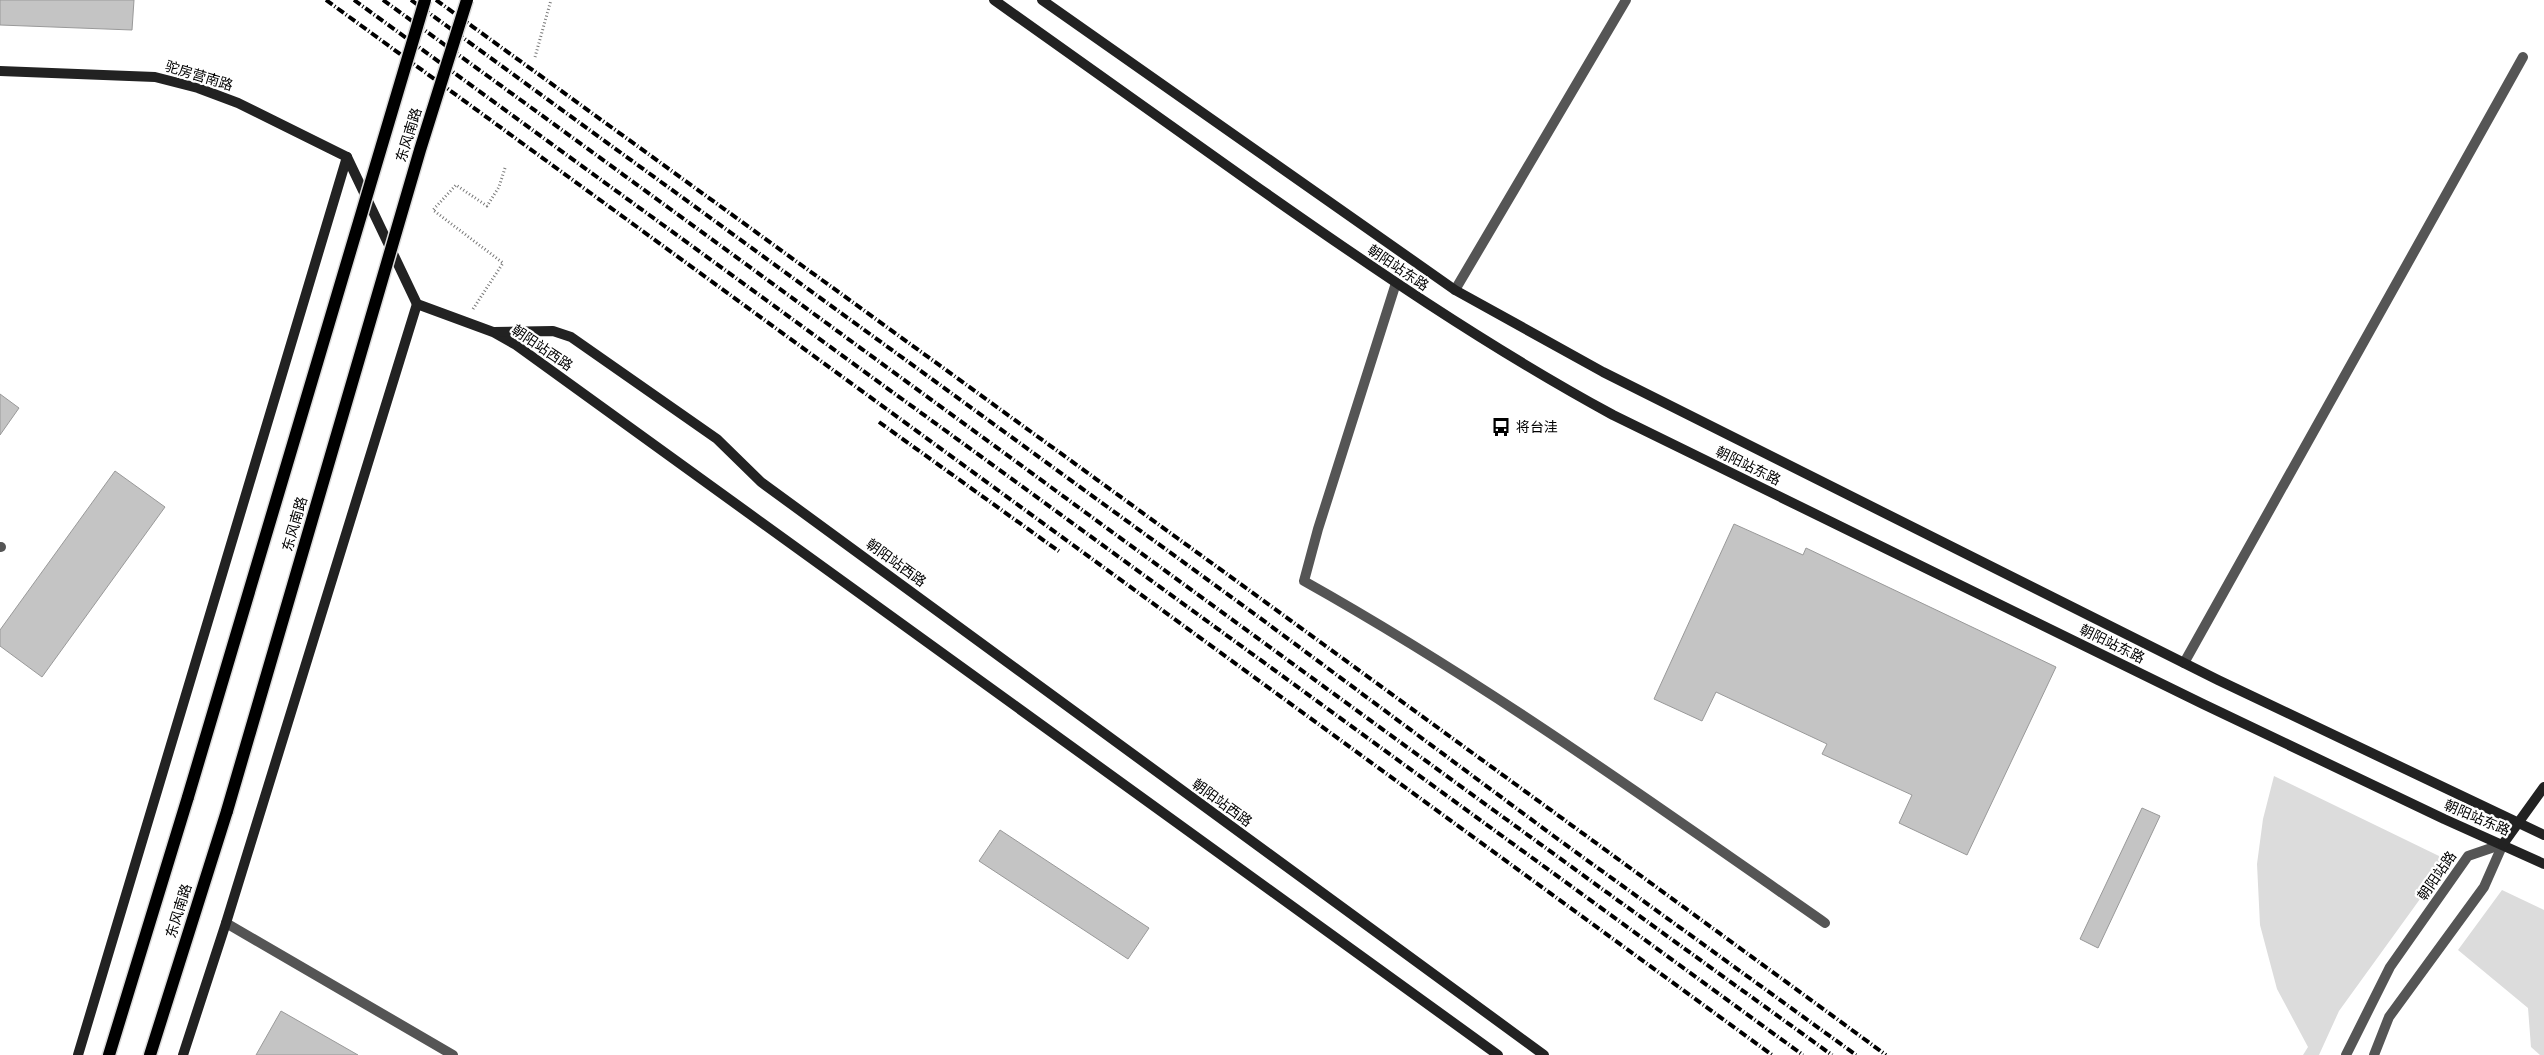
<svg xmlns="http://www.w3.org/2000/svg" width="2544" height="1055" font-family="'Nunito Sans','Noto Sans SC',sans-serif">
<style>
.green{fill:#dcdcdc}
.building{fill:#c4c4c4;stroke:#999}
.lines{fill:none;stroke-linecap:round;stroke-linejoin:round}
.primary-casing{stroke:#dbdbdb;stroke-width:15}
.path{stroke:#777;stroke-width:3;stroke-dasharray:1 2.5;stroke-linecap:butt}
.lane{stroke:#555;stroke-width:10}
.street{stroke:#555;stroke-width:10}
.secondary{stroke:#222;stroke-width:10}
.primary{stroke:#000;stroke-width:12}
.rail{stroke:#000;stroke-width:4;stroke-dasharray:8 2.5 1 2.5;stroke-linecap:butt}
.primary-bridge-casing{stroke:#dbdbdb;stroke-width:15;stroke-linecap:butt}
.primary-bridge{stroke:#000;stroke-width:12}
.labels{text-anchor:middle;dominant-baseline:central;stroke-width:4.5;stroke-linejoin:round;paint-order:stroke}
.street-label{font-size:14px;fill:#000;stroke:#fff}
.poi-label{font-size:14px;fill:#000;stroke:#fff;text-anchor:start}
</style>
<rect width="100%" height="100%" fill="#fff"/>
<!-- green -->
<g class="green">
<path d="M2274,776L2439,856L2441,870L2339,1011L2319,1055H2303L2308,1047L2277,989L2260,925L2257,864L2263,819Z"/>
<path d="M2502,890L2544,910V1055H2540L2531,1047L2528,1008L2458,950Z"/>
</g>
<!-- building -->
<g class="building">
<path d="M0,0H134L132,30L0,25Z"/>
<path d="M0,394L19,408L0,435Z"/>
<path d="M115,471L165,507L42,677L0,646V630Z"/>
<path d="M1734,524L1803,555L1806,548L2056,667L1967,855L1899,823L1912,795L1822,754L1827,744L1716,692L1702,721L1654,699Z"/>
<path d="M2142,808L2160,816L2098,948L2080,939Z"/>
<path d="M1000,830L1149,928L1128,959L979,861Z"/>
<path d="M281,1011L358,1055H256Z"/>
</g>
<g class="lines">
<!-- primary casing -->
<g class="primary-casing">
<g id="primary">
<path d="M109,1055L188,797"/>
<path d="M150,1055L227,811"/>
</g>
</g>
<!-- path -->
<g class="path">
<path d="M535,57L551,0"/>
<path d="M473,309L503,263L433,210L456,185L487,206L499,187L505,168"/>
</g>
<!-- lane -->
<g class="lane">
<path d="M1396,283L1318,529L1304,581C1486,683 1654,804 1825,923"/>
<path d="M0,547H1"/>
<path d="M226,923L453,1055"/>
<path d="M2346,1055L2390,967L2468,856L2503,844"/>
<path d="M2374,1055L2389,1017L2484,887L2503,844"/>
</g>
<!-- street -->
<g class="street">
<path d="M1455,290L1626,0"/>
<path d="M2184,663L2523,57"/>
</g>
<!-- secondary -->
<g class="secondary">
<path d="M994,0C1079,61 1165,121 1250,182C1368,265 1486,346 1613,415L2203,704L2444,819L2544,864"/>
<path d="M1042,0L1455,290L1603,372L2218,680L2544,835"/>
<path d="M0,71L155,77L198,88L238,103L347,157"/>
<path d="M347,157L417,304L493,332L516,345L1498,1055"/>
<path d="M494,332L553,331L571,337L717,439L761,482L1544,1055"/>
<path d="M2503,844L2544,787"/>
<path d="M78,1055L347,157"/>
<path d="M183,1055L226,923L417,304"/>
</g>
<!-- primary -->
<use href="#primary" class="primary"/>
<!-- rail -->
<g class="rail">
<path d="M326,0L1772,1055"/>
<path d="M354,0L1803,1055"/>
<path d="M383,0C867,351 1347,706 1832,1055"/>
<path d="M411,0L1256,615L1555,837L1856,1055"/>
<path d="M436,0C920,351 1404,702 1886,1055"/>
<path d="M879,422L1060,552"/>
</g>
<!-- primary-bridge casing -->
<g class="primary-bridge-casing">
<g id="primary-bridge">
<path d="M188,797L425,0"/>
<path d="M227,811L420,150L467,0"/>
</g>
</g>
<!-- primary-bridge -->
<use href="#primary-bridge" class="primary-bridge"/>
</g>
<!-- icons -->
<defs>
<g id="bus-bare" transform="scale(1.5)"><path d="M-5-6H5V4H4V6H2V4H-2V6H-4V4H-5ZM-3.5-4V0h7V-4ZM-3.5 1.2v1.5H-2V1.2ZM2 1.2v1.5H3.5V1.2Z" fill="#000" stroke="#fff" stroke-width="2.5" paint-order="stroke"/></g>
</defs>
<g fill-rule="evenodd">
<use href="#bus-bare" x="1501" y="427"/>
</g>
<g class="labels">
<!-- street labels -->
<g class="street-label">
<text transform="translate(199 76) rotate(17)">驼房营南路</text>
<text transform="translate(409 135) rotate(-73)">东风南路</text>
<text transform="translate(1398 268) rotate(34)">朝阳站东路</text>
<text transform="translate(542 348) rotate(34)">朝阳站西路</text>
<text transform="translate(1748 466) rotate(26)">朝阳站东路</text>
<text transform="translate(295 524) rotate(-74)">东风南路</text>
<text transform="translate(896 563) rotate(36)">朝阳站西路</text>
<text transform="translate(2112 644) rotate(26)">朝阳站东路</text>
<text transform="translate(1222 803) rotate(36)">朝阳站西路</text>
<text transform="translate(2477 818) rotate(23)">朝阳站东路</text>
<text transform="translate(2437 876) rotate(-55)">朝阳站路</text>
<text transform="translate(179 911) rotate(-73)">东风南路</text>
</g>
<!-- poi labels -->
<g class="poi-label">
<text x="1516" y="427">将台洼</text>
</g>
</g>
</svg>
